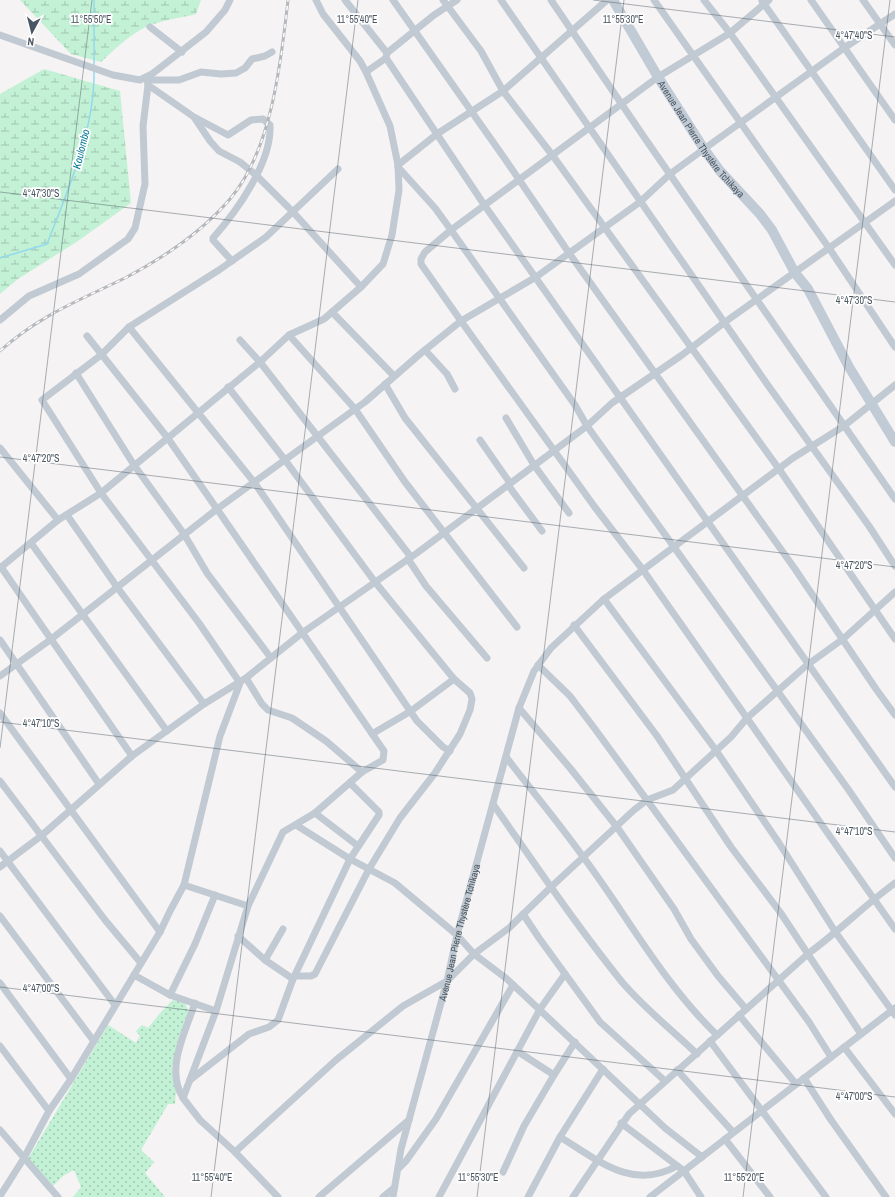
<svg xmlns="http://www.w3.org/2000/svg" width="895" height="1197" font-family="'Archivo Narrow',sans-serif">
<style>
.grass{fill:url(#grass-dots)}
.wetland{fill:url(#wetland-marsh)}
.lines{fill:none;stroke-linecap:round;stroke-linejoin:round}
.stream{stroke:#90daee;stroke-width:1.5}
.street{stroke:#c1cad2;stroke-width:7}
.secondary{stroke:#c1cbd6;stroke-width:10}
.rail-casing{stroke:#b5b8bd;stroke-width:3}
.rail{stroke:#fff;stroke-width:1.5;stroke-dasharray:4.5;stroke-linecap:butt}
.ticks{fill:none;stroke:#4a5661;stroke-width:1;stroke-opacity:0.45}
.labels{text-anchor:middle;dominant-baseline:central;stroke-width:3.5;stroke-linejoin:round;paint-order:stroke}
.street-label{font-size:10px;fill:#4a5661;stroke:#fff}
.water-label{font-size:11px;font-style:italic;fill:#0c7c9b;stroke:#fff}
.ticks-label{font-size:10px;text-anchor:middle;fill:#4a5661;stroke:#fff;stroke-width:3.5;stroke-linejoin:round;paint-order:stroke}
</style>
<defs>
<pattern id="grass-dots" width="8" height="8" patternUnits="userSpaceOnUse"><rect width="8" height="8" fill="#c3f1d5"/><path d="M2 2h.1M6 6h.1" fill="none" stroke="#a0c6b0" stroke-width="1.8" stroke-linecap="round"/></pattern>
<pattern id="wetland-marsh" width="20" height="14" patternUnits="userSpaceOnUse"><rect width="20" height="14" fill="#c3f1d5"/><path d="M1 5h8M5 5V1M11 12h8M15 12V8" fill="none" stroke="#a0c6b0"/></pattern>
</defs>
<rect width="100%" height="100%" fill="#f5f3f3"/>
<!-- grass -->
<path class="grass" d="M173,1000L185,1003L189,1013L172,1067L176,1091L175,1104H168L141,1150L154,1162L145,1173L165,1197H73L81,1187L74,1170L63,1176L48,1191L25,1164L108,1025L136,1043L140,1036L136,1031L142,1025L148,1028L161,1012Z"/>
<!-- wetland -->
<g class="wetland">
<path d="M20,0H201L196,14C180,18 163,20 148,26C130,34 115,49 101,62L71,54Z"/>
<path d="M44,69L120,91L131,203L78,241L18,279L0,294V94Z"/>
</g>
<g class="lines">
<!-- stream -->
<g class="stream">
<path d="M94,65V0"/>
<path d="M0,258L47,244C68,190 95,129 94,71"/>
</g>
<!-- street -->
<g class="street">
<path d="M345,0L387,53"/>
<path d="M393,0L505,159L569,253L795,569L876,689L895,715"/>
<path d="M443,0L481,51L503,91L553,156L779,469L895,639"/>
<path d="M501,0L767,384L869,526L895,566"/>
<path d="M551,0L644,137L895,499"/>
<path d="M654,0L829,248L895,347"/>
<path d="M704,0L730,33L895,265"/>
<path d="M811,0L895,120"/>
<path d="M863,0L895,45"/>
<path d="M762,1L895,190"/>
<path d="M895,14L844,48L704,149L670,174L640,202L536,277L461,321L594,506L643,570L895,929"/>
<path d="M150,27L182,52"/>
<path d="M0,35L113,75L140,80L152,74L206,32L225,10L230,0"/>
<path d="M386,58L485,206L895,787"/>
<path d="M366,72L386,58L387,53L434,15L457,0"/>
<path d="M147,80H179L201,72L221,74L236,73L245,68L252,59L265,56L272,52"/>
<path d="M148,85L194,117L210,141L219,151L240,162L256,175L293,212L361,287"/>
<path d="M196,118L228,135L251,120L263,119L270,125C272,162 237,211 213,238V240L232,261"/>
<path d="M398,165L437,134L503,91L607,0"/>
<path d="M398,167L435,208L451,230L575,405L587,426L848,789L895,858"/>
<path d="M332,312L394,376"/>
<path d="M0,320L29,296L79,274L128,239L135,228L145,184L143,126L148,85L147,78"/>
<path d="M129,327L254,482L417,721L443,747L450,751"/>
<path d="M289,335L355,409L405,482L517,627"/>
<path d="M240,340L260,362L411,557"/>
<path d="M425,350L447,374L455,389"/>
<path d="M76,373L134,465L184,534L207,573L271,658"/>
<path d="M385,384L405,418L524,568"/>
<path d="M228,387L285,460L375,582L454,679L470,693L472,699L470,710L460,734L435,773L400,818L369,869L315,974L311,976H295"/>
<path d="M506,418L534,465L569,513"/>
<path d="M480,440L510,483"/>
<path d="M0,448L58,520"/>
<path d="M508,485L542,531"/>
<path d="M67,515L117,587L204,704"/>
<path d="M31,543L167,731"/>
<path d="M408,559L426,586L487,658"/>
<path d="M1,567L132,756"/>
<path d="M0,568L58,520L101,493L260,362L289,335L324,319L361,287L383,264L392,235L399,190L398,165L390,126L366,72L360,61L323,14L316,0"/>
<path d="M604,599L715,749L779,843L836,933L895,1015"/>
<path d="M574,625L657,736L731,847L780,912L861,1034"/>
<path d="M0,640L99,784"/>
<path d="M538,665L570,696L595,729L809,1022L831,1057"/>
<path d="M0,676L50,640L217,509L167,437L87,336"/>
<path d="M246,678L262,704L268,710L292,718L326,741L362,772"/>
<path d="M519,708L570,768L617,827L674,909L691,939L718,976L746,1009"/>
<path d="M0,713L160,932"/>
<path d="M372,734L411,711L454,679"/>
<path d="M506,757C532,791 559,823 584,858C628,917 663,983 717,1035"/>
<path d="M0,781L105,920L141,963"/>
<path d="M493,804C535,864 576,925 622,982C644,1008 672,1030 697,1054"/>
<path d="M315,813L358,846"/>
<path d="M296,825L350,859L395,883L457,935L474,954L507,979L665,1128L702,1157"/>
<path d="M0,851L115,1005"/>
<path d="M0,867L41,836L132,756L204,704L246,678L302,633L417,553L587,426L612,403L682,355L725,322L895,201"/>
<path d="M184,885L248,906"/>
<path d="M523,914L539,938L600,1022L665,1081"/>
<path d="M0,916L93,1040"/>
<path d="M238,936L265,960L293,979"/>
<path d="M265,960L283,929"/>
<path d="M134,975L170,995L216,1011"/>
<path d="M0,983L71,1079"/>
<path d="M170,995L195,944L215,895"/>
<path d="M739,1015L796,1084"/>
<path d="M710,1041L826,1197"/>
<path d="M0,1046L49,1111"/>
<path d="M844,1047L895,1114"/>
<path d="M517,1051L554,1075"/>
<path d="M677,1070L733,1132"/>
<path d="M804,1078L831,1120L886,1197"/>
<path d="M190,1080L249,1034L269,1027L278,1020L293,979L350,859L379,815V812L350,783"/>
<path d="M183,1098C165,1069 185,1033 195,1003"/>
<path d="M621,1123L684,1171L701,1197"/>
<path d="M0,1130L58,1197"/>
<path d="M560,1137C598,1160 632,1191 677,1166"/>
<path d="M725,1139L770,1197"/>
<path d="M235,1152L336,1060L403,1006L447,981L474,954L509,928L551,887L634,810L647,800L673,790L731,737L747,718L807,665L843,639L895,592"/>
<path d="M398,1169L406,1161L436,1119L513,985"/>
<path d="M503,1172L524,1126L554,1075L575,1042"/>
<path d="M0,1196L24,1158L49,1111L71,1079L160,932L170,911L184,885L220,736L240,683L199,623L101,493L42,400L101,355L129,327L219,270L266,237L338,169"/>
<path d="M278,1197L235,1152L200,1120L183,1098L216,1011L248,906L283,832L315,813L362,772L383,760L384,751L217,509L365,402L420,354L461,321L421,264V259L425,252L451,230L658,77L730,33L769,0"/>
<path d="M319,1197L409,1120"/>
<path d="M383,1197L394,1188"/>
<path id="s1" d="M393,1197L401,1149L447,981L457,935L519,708L534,671L551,648L604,599L793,458L844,426L895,385"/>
<path d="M439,1197L540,1009L565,974"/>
<path d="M528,1197L560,1137L603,1069"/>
<path d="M573,1197L629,1114L809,953C839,931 865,905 895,883"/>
<path d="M650,1197L895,1008"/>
</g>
<!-- secondary -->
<path class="secondary" id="s2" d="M613,0L658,77L704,149L720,171L760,214L772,230L795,273L808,289L849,367L895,442"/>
<!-- rail casing -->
<g class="rail-casing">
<path id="rail" d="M0,351C40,315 78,301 125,278C165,257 201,233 230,199C272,150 281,61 288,0"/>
</g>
<!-- rail -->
<use href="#rail" class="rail"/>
</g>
<!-- ticks -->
<path class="ticks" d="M593,0L895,37M0,192L895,302M0,457L895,567M0,722L895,832M0,748L92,0M0,987L895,1097M211,1197L358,0M477,1197L624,0M743,1197L890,0"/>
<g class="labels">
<!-- street labels -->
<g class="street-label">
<text stroke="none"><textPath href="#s2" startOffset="165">Avenue Jean Pierre Thystère Tchikaya</textPath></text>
<text stroke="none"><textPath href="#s1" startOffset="273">Avenue Jean Pierre Thystère Tchikaya</textPath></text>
</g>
<!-- water labels -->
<g class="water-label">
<text transform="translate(81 149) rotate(-76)">Koulombo</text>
</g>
</g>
<g class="ticks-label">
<text x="91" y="23">11°55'50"E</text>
<text x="357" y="23">11°55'40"E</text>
<text x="623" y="23">11°55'30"E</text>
<text x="854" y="39">4°47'40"S</text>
<text x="41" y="197">4°47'30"S</text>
<text x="854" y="304">4°47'30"S</text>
<text x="41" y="462">4°47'20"S</text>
<text x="854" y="569">4°47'20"S</text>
<text x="41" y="727">4°47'10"S</text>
<text x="854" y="835">4°47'10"S</text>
<text x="41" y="992">4°47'00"S</text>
<text x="854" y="1100">4°47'00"S</text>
<text x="212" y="1181">11°55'40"E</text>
<text x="478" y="1181">11°55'30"E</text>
<text x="744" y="1181">11°55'20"E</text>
</g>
<!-- north arrow -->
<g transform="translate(32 32) rotate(187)" stroke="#ffffff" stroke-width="3" paint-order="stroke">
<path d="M0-3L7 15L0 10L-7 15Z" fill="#4a5661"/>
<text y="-6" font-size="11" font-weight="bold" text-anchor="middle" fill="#4a5661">N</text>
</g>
</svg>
